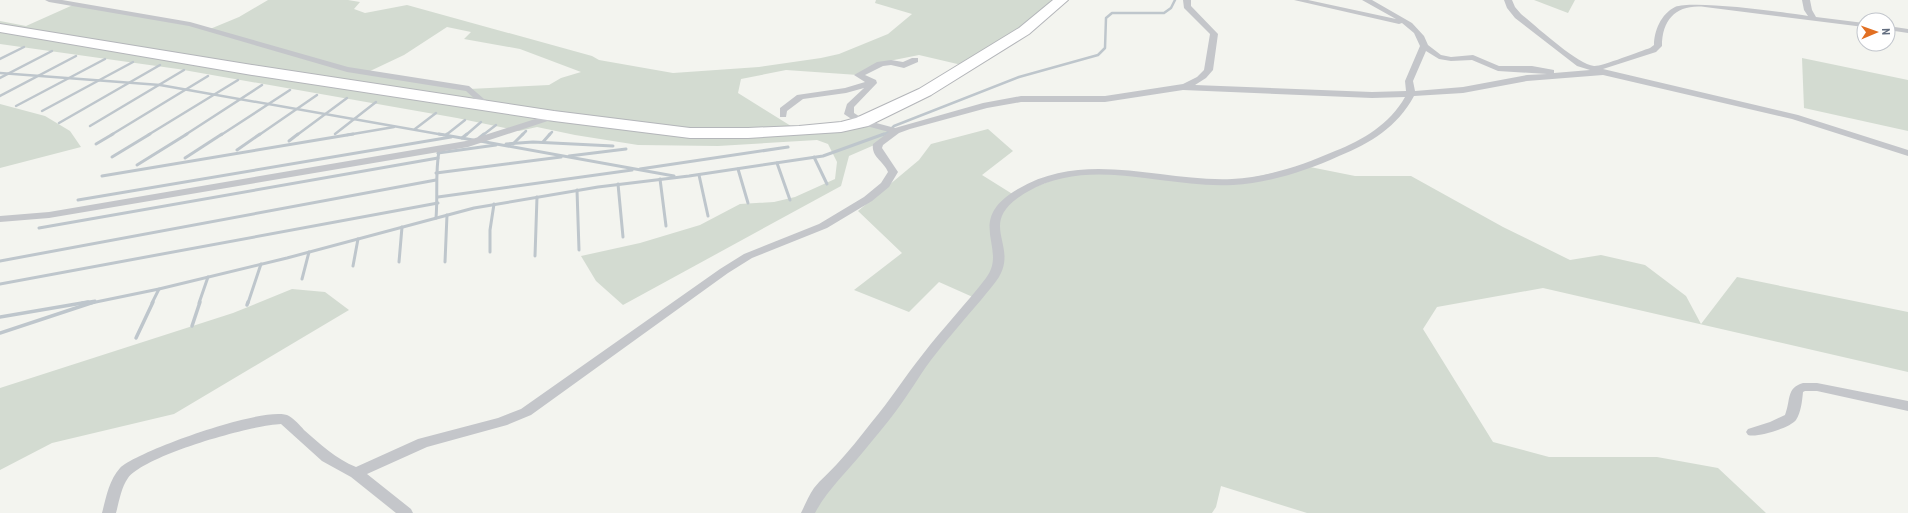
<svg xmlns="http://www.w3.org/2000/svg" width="1908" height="513" font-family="'Roboto Condensed',sans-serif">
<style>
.green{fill:#d3dbd1;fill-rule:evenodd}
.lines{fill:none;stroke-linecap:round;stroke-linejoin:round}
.stream-far2{stroke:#bec6cc;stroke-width:2.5}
.stream-far1{stroke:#bec6cc;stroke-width:3}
.stream{stroke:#bec6cc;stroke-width:3.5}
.highway-casing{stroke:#b4b6ba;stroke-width:2}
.street{fill:#c4c6ca;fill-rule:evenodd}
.highway{fill:#fff;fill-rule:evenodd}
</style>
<rect width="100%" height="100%" fill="#f3f4ef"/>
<!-- green -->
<g class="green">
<path d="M268,0H348L360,2L354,9L365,13L407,5L592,56L599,60L673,73L759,67L821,58L839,54L888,34L912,14L875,3L876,0H1061L966,66L919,55L884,62L858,75L786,70L741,79L738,93L799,131L862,122L896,131L879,143L849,156L841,186L623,305L596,281L581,256L640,243L700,225L740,204L774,202L795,197L835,179L837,162L828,144L817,140L718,146L638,145L575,135L537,127L519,131L457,118L178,69L0,44V21L26,26L73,5L210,29L239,17ZM447,27L471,32L464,39L520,49L581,72L561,78L549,85L469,89L368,72L404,55Z"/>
<path d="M1534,0H1575L1568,13Z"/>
<path d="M1802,58L1908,80V131L1804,108Z"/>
<path d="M0,104L45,116L70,131L81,147L0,168Z"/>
<path d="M988,129L1013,151L982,175L1014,195L1074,172L1232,182L1305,166L1355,176H1411L1503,227L1570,260L1601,255L1645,265L1686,296L1701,324L1737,277L1908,312V372L1543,288L1437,307L1423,329L1493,442L1549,457H1657L1718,468L1766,513H1307L1221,486L1216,507L1212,513H808L975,298L939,282L909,312L854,290L902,253L858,211L919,160L931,144Z"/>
<path d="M292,289L325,292L349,310L174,414L52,443L0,470V388L233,313Z"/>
</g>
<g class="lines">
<!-- stream-far2 -->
<g class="stream-far2">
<path d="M0,59L24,47"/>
<path d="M0,73L160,85L444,135"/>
<path d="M0,78L52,51"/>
<path d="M0,96L76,56"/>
<path d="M16,106L105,59"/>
<path d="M42,111L133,62"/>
<path d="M59,123L160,65"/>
<path d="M90,126L184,70"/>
<path d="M415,129L436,113"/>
<path d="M335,134L376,102"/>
<path d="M111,135L208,76"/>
<path d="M148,135L238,80"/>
<path d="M185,135L262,85"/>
<path d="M221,135L290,90"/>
<path d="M259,135L317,95"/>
<path d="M297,135L347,98"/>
<path d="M347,135L394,127"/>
<path d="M446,135L465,120"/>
<path d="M466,135L481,122"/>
<path d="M483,135L496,125"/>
<path d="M522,135L526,131"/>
<path d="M549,135L552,132"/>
<path d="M882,135L887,133L894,126L1019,77L1098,55L1105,48L1106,18L1112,13H1164L1171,8L1175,0"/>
</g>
<!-- stream-far1 -->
<g class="stream-far1">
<path d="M439,134L473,140"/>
<path d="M446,135L447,134"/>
<path d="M462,138L467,134"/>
<path d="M479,138L484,134"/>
<path d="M289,141L298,134"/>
<path d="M480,141L674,176"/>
<path d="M543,142L550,134"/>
<path d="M96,144L113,134"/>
<path d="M506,144L533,142L613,146"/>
<path d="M513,144L523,134"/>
<path d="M237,150L260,134"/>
<path d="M438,153L496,145"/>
<path d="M569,156L626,149"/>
<path d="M112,157L150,134"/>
<path d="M814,157L827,184"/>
<path d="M185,158L222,134"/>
<path d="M777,163L790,200"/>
<path d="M137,165L187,134"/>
<path d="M640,169L788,147"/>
<path d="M738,169L748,203"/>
<path d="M436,173L561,157"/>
<path d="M699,175L708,216"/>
<path d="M102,176L353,134"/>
<path d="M660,179L666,226"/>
<path d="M618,184L623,237"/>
<path d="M577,190L579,250"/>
<path d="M438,197L632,170"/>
<path d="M78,200L451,137"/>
<path d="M436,218C438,195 435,173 439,151"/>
<path d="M39,228L438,158"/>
<path d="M490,252V230L494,204"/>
<path d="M535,256L537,197"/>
<path d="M0,261L436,180"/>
<path d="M399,262L402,227"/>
<path d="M445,262L447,215"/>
<path d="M353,266L358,239"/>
<path d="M302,279L309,252"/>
<path d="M0,284L438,203"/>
<path d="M82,303L95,301"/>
<path d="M91,303L159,289L287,258L474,208L598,187L689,176L823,156L884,134"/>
<path d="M152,303L159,289"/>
<path d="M199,303L208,277"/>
<path d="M248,303L261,264"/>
</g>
<!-- stream -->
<g class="stream">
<path d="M247,305L248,302"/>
<path d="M0,317L88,302"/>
<path d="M192,326L200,302"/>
<path d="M0,333L94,302"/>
<path d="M136,338L153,302"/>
</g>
<!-- highway casing -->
<g class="highway-casing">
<path id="highway" d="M1053,0H1068L1029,34L931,95L868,126L841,132L748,138H690L554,121L252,75L0,32V24L252,65L554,111L690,128H748L799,126L841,122L856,118L919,89L1019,28Z"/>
</g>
<!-- street -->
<g class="street">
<path d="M45,0H62L190,22L348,67L469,86L491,105L490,107H484L466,91L347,72L189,26L49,2Z"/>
<path d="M1183,0H1191V6L1218,34L1213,70L1206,78L1195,85L1372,92L1406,91L1405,81L1420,46L1414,33L1402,23L1399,24L1294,0H1308L1396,19L1362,0H1372L1412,23L1424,36L1428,45L1441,55L1451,57L1473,55L1499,66H1532L1554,70V73L1590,70L1577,66L1515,18L1507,8L1504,0H1512L1515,7L1521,14C1536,26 1577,64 1594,66C1600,67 1641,51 1650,48L1654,45C1654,31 1661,14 1675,7C1695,0 1782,12 1808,16L1804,10L1802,0H1810L1812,10L1816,17L1864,23V27L1705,7C1678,4 1662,18 1662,46L1656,52L1603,69L1798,115L1908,150V156L1792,119L1603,75L1527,81L1463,93L1414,96C1397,127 1371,143 1339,156C1306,171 1269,183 1233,185C1164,189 1092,155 1027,192C974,223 1019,243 999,277C994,285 987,292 981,300C964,320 947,339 931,360C919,376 909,394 896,411C886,425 874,438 863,452C847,472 827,490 815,513H801C805,505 809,495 814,488C821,479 830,472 837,464C849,451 860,437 871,423C890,401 905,376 923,354C943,328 966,304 986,278C1009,248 963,221 1018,189C1086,149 1160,182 1232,179C1268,177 1303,165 1335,151C1363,140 1390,124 1405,97L1372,98L1183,90L1105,102H1021L987,108L910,129L899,133L883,145L882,148L898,172L889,187L872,201L827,228L752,258L728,273L531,415L507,425L427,447L367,474L411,509L413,513H396L351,477L322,461L281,424C251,425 145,455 128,478C121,488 119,502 116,513H102C106,498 109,480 120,468C137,451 268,404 289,416C294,419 300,425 304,430C320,444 336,459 356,467L418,439L498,418L521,409L720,269L744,254L819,224L864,197L881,183L888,172C884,161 871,157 873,144L889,132L859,124L844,114L847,104L864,88L846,93L803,99L787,111L786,117H780V108L797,95L845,88L865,82L854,75L877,62L891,60L903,62L912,58H918V62L904,68L891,65L883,66L865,75L876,80L877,83L854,107V113L865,120L895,128L983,103L1021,96H1105L1183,84L1197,77L1204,70L1210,34L1184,8ZM1426,51L1439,59L1451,61L1472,60L1498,71L1547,74L1527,75L1463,87L1415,91L1413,81Z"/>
<path d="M1888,26L1908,29V33L1888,30Z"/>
<path d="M554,113L557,114V118L468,147L49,218L0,222V216L49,212L466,141Z"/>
<path d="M1803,383H1817L1908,401V411L1817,391H1805L1803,392C1802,402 1801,412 1796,420C1790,428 1757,438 1748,435L1746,432L1748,429L1770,422L1785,415C1791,400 1786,388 1803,383Z"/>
</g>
<!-- highway -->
<use href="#highway" class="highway"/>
</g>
<!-- north arrow -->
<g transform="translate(1876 32) rotate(88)"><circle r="19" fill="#ffffff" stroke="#c1c5cc"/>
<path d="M0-3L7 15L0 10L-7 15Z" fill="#e16f22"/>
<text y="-6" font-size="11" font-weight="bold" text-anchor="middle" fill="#636e80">N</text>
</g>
</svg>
